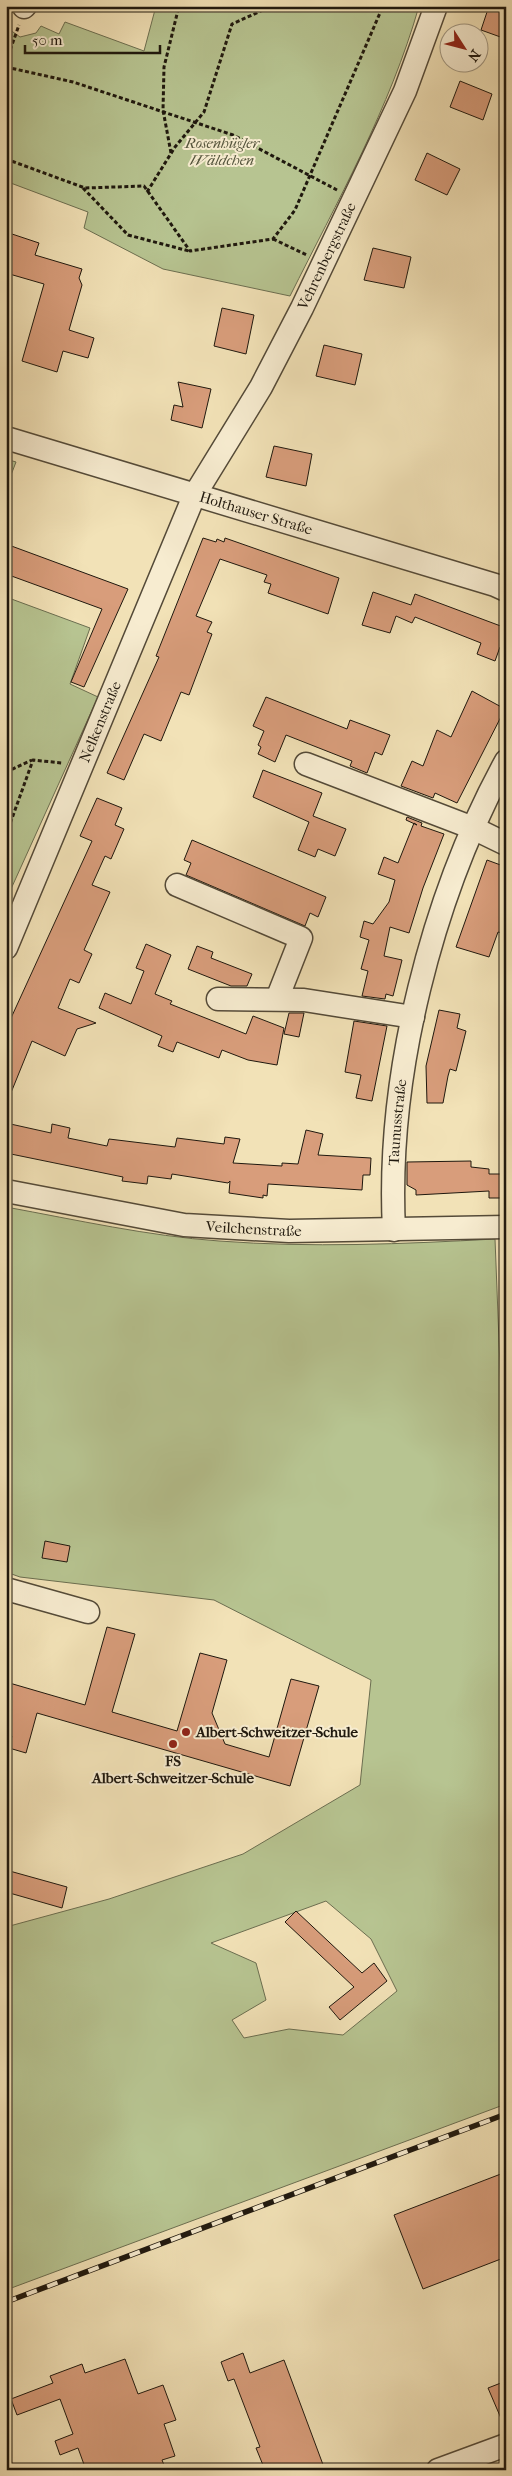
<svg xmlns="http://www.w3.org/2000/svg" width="512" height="2476" font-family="'IM FELL French Canon',serif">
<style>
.green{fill:#b7c491;stroke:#6b6e50;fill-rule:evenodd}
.building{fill:#d89d7b;stroke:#1f180e}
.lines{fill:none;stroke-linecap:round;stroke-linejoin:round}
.minor-casing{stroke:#544a38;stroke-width:25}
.path{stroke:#1f180e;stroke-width:3;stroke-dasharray:4 2.5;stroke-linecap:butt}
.minor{stroke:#f7ecd0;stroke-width:22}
.rail-casing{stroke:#1f180e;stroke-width:5.5}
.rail{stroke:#f7ecd0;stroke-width:4;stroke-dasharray:11;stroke-linecap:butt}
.poi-dot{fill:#8f2418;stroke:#f7ecd0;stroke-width:2}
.labels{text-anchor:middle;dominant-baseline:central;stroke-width:4;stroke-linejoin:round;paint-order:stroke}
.park-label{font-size:15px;font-style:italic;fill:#54543c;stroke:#f7ecd0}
.street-label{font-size:15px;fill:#1f180e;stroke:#f7ecd0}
.poi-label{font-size:15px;font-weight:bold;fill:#1f180e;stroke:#f7ecd0;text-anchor:start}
</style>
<rect width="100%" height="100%" fill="#f2e2b7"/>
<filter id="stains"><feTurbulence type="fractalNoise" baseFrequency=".004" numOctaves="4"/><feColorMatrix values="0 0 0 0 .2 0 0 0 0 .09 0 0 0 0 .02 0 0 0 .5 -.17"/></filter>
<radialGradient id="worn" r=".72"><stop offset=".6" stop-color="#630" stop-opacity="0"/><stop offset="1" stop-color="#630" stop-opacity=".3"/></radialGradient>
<!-- green -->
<g class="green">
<path d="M156,6H419C390,108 337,202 290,296L163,269L84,228L88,212L8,182L6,179V27L20,37L36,33L41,26L59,34L65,22L144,51Z"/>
<path d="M6,459L16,462L6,488Z"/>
<path d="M6,597L90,628L70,684L98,697L6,900Z"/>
<path d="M6,1207C77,1220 148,1236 219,1241C311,1248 403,1244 495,1239L501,1392H506V2104L6,2290V1927L109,1899L243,1854L360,1785L371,1680L214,1600L20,1577L6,1572ZM326,1901L371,1939L397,1991L343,2035L289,2029L244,2038L232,2020L266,2000L256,1963L211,1943Z"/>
</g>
<!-- building -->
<g class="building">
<path d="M489,6L506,10V39L481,30Z"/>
<path d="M460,81L492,94L483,120L450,107Z"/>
<path d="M427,153L460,169L447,195L415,180Z"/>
<path d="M6,232L39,243L35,255L82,269L79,278L82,285L69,330L94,338L88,358L63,351L57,372L22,361L44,284L6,273Z"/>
<path d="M373,248L411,257L404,288L364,280Z"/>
<path d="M222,308L254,315L246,354L214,346Z"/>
<path d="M324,345L362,354L355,385L316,376Z"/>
<path d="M178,382L211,389L202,428L171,420L174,405L183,407Z"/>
<path d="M274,446L312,454L306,486L266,477Z"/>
<path d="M203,538L216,542L217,539L224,542L225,538L339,578L328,614L268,593L271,584L264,582L267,575L220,559L196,616L212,622L207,632L212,634L189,695L181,692L161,741L144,734L124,780L107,773L159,657L156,656Z"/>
<path d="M6,544L128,589L84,687L71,682L102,609L6,574Z"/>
<path d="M373,592L411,605L415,594L506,628V649L500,647L495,661L477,654L481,643L415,617L412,623L396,616L390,633L362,625Z"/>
<path d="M472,691L505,709L457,803L435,793L433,798L401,786L412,761L423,766L437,730L451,737Z"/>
<path d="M266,697L347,729L350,720L390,735L382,755L375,752L367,773L350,766L352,761L286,735L275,762L258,754L261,747L258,745L264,731L253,726Z"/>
<path d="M263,770L322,793L313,816L346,829L335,856L318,849L315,857L298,850L309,822L253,797Z"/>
<path d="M97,798L122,808L115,825L124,829L111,859L105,856L92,885L110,892L84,950L92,954L79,983L70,979L58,1008L96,1023L77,1029L65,1056L32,1041L6,1105V1029L92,841L80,836Z"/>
<path d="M407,817L422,823L421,826L444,834L423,888L409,933L390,927L384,956L402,960L393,996L386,994L385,999L362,996L368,971L361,969L369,940L360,937L364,921L373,924L389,902L395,880L378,874L384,857L398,863L414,823L417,825L406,820Z"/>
<path d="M192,840L326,897L318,917L310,913L305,926L186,875L191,863L184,860Z"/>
<path d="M487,860L506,867V934L498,932L489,957L456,947Z"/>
<path d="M146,944L171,955L155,994L172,1001L170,1004L246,1034L253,1016L284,1028L277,1065L248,1060L222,1050L219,1058L177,1042L173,1052L158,1046L162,1036L99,1008L105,993L131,1004L144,971L136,968Z"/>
<path d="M197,946L213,952L211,958L252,974L247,986H231L188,969Z"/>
<path d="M439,1010L460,1014L457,1028L466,1031L456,1071L450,1069L448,1076L443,1103H427L426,1066Z"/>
<path d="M289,1013H304L299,1037L284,1034Z"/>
<path d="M354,1021L387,1026L372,1101L356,1098L361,1075L345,1072Z"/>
<path d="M6,1123L51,1133L52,1124L70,1128L68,1138L107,1146L109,1139L175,1147L177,1138L224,1144L225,1137L240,1139L233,1163L282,1166V1163L298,1164L306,1130L323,1134L318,1155L371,1158L370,1175H363L362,1190L268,1184L267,1196L263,1195V1198L229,1193L230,1181L228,1183L172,1174L171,1179L148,1176L147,1184L122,1181L123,1177L6,1153Z"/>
<path d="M471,1161V1167L489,1169V1174H506V1198H489V1191L416,1195V1190L407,1185V1162Z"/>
<path d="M45,1541L70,1546L67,1562L42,1558Z"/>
<path d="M107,1627L135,1634L112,1712L177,1731L200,1653L227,1660L212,1713L225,1744L269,1757L291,1679L319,1686L290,1786L37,1713L26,1753L9,1748L12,1736L6,1734V1682L85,1705Z"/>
<path d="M6,1870L67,1887L62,1908L6,1892Z"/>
<path d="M296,1911L362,1973L374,1963L387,1981L340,2020L329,2007L354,1987L285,1922Z"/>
<path d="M506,2172V2257L423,2289L394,2215Z"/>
<path d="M243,2353L250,2373L284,2360L325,2470H265L256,2448L260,2447L234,2379L228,2381L221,2362Z"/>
<path d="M125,2359L138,2394L163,2385L176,2420L164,2424L175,2456L162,2460L166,2470H86L78,2448L60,2455L55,2441L73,2434L60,2399L17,2415L11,2399L53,2383L50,2376L82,2364L85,2373Z"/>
<path d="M506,2381V2430L488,2388Z"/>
</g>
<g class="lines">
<!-- minor casing -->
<g class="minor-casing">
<g id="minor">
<path d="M24,7L25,6"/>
<path id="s1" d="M6,438L495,585L506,590"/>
<path d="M306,764L473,828L506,844"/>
<path d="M177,885L301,938L277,999"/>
<path id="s2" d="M6,948L194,496L261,387L302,308L405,91L436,6"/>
<path d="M218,999L304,1000L413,1017"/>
<path id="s3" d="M6,1191L184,1225L289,1231L506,1227"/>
<path id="s4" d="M394,1230C386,1076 432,896 506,761"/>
<path d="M6,1589L88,1612"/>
<path d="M438,2470L506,2445"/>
</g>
</g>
<!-- path -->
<g class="path">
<path d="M6,62L19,25"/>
<path d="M6,67L73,82L233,135L337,190"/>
<path d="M171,153L163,110L164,67L179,6"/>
<path d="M6,159L85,188L144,186L190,251L273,239L295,210L383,6"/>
<path d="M83,188L128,235L189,251"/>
<path d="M147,192L175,147L204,112L232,24L272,6"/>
<path d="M273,239L307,255"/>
<path d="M6,772L32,760"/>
<path d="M6,835L33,760L62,763"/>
</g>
<!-- minor -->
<use href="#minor" class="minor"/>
<!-- rail casing -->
<g class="rail-casing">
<path id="rail" d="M6,2302L506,2114"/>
</g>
<!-- rail -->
<use href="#rail" class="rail"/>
</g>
<!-- markers -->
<g class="poi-dot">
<circle cx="186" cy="1732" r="5"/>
<circle cx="173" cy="1744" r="5"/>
</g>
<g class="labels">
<!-- park labels -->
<g class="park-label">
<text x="222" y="143">Rosenhügler<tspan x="222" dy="17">Wäldchen</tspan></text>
</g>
<!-- street labels -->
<g class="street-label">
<text stroke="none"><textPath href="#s2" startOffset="764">Vehrenbergstraße</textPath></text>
<text stroke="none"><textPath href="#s1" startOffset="261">Holthauser Straße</textPath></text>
<text stroke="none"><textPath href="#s2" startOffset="245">Nelkenstraße</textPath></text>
<text stroke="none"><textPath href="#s4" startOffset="108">Taunusstraße</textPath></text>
<text stroke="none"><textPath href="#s3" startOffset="251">Veilchenstraße</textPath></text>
</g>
<!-- poi labels -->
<g class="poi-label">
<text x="196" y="1732">Albert-Schweitzer-Schule</text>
<text x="173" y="1761" text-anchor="middle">FS<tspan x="173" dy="17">Albert-Schweitzer-Schule</tspan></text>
</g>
</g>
<!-- margin -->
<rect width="512" height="2476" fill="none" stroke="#f2e2b7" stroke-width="25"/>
<rect x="8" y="8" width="497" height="2461" fill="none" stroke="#1f180e" stroke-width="2.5"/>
<rect x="12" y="12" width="487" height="2451" fill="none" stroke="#1f180e"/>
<!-- north arrow -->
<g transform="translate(464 48) rotate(126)"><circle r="24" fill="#f7ecd0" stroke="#a19782"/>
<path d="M0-4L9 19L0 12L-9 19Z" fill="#8f2418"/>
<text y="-8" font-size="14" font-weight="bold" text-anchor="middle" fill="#1f180e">N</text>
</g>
<!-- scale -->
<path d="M25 45v8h135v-8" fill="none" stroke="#1f180e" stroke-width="2.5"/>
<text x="32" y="45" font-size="15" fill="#1f180e" stroke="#f7ecd0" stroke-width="4" paint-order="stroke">50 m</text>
<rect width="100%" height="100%" filter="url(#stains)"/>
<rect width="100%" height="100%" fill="url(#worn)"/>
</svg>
